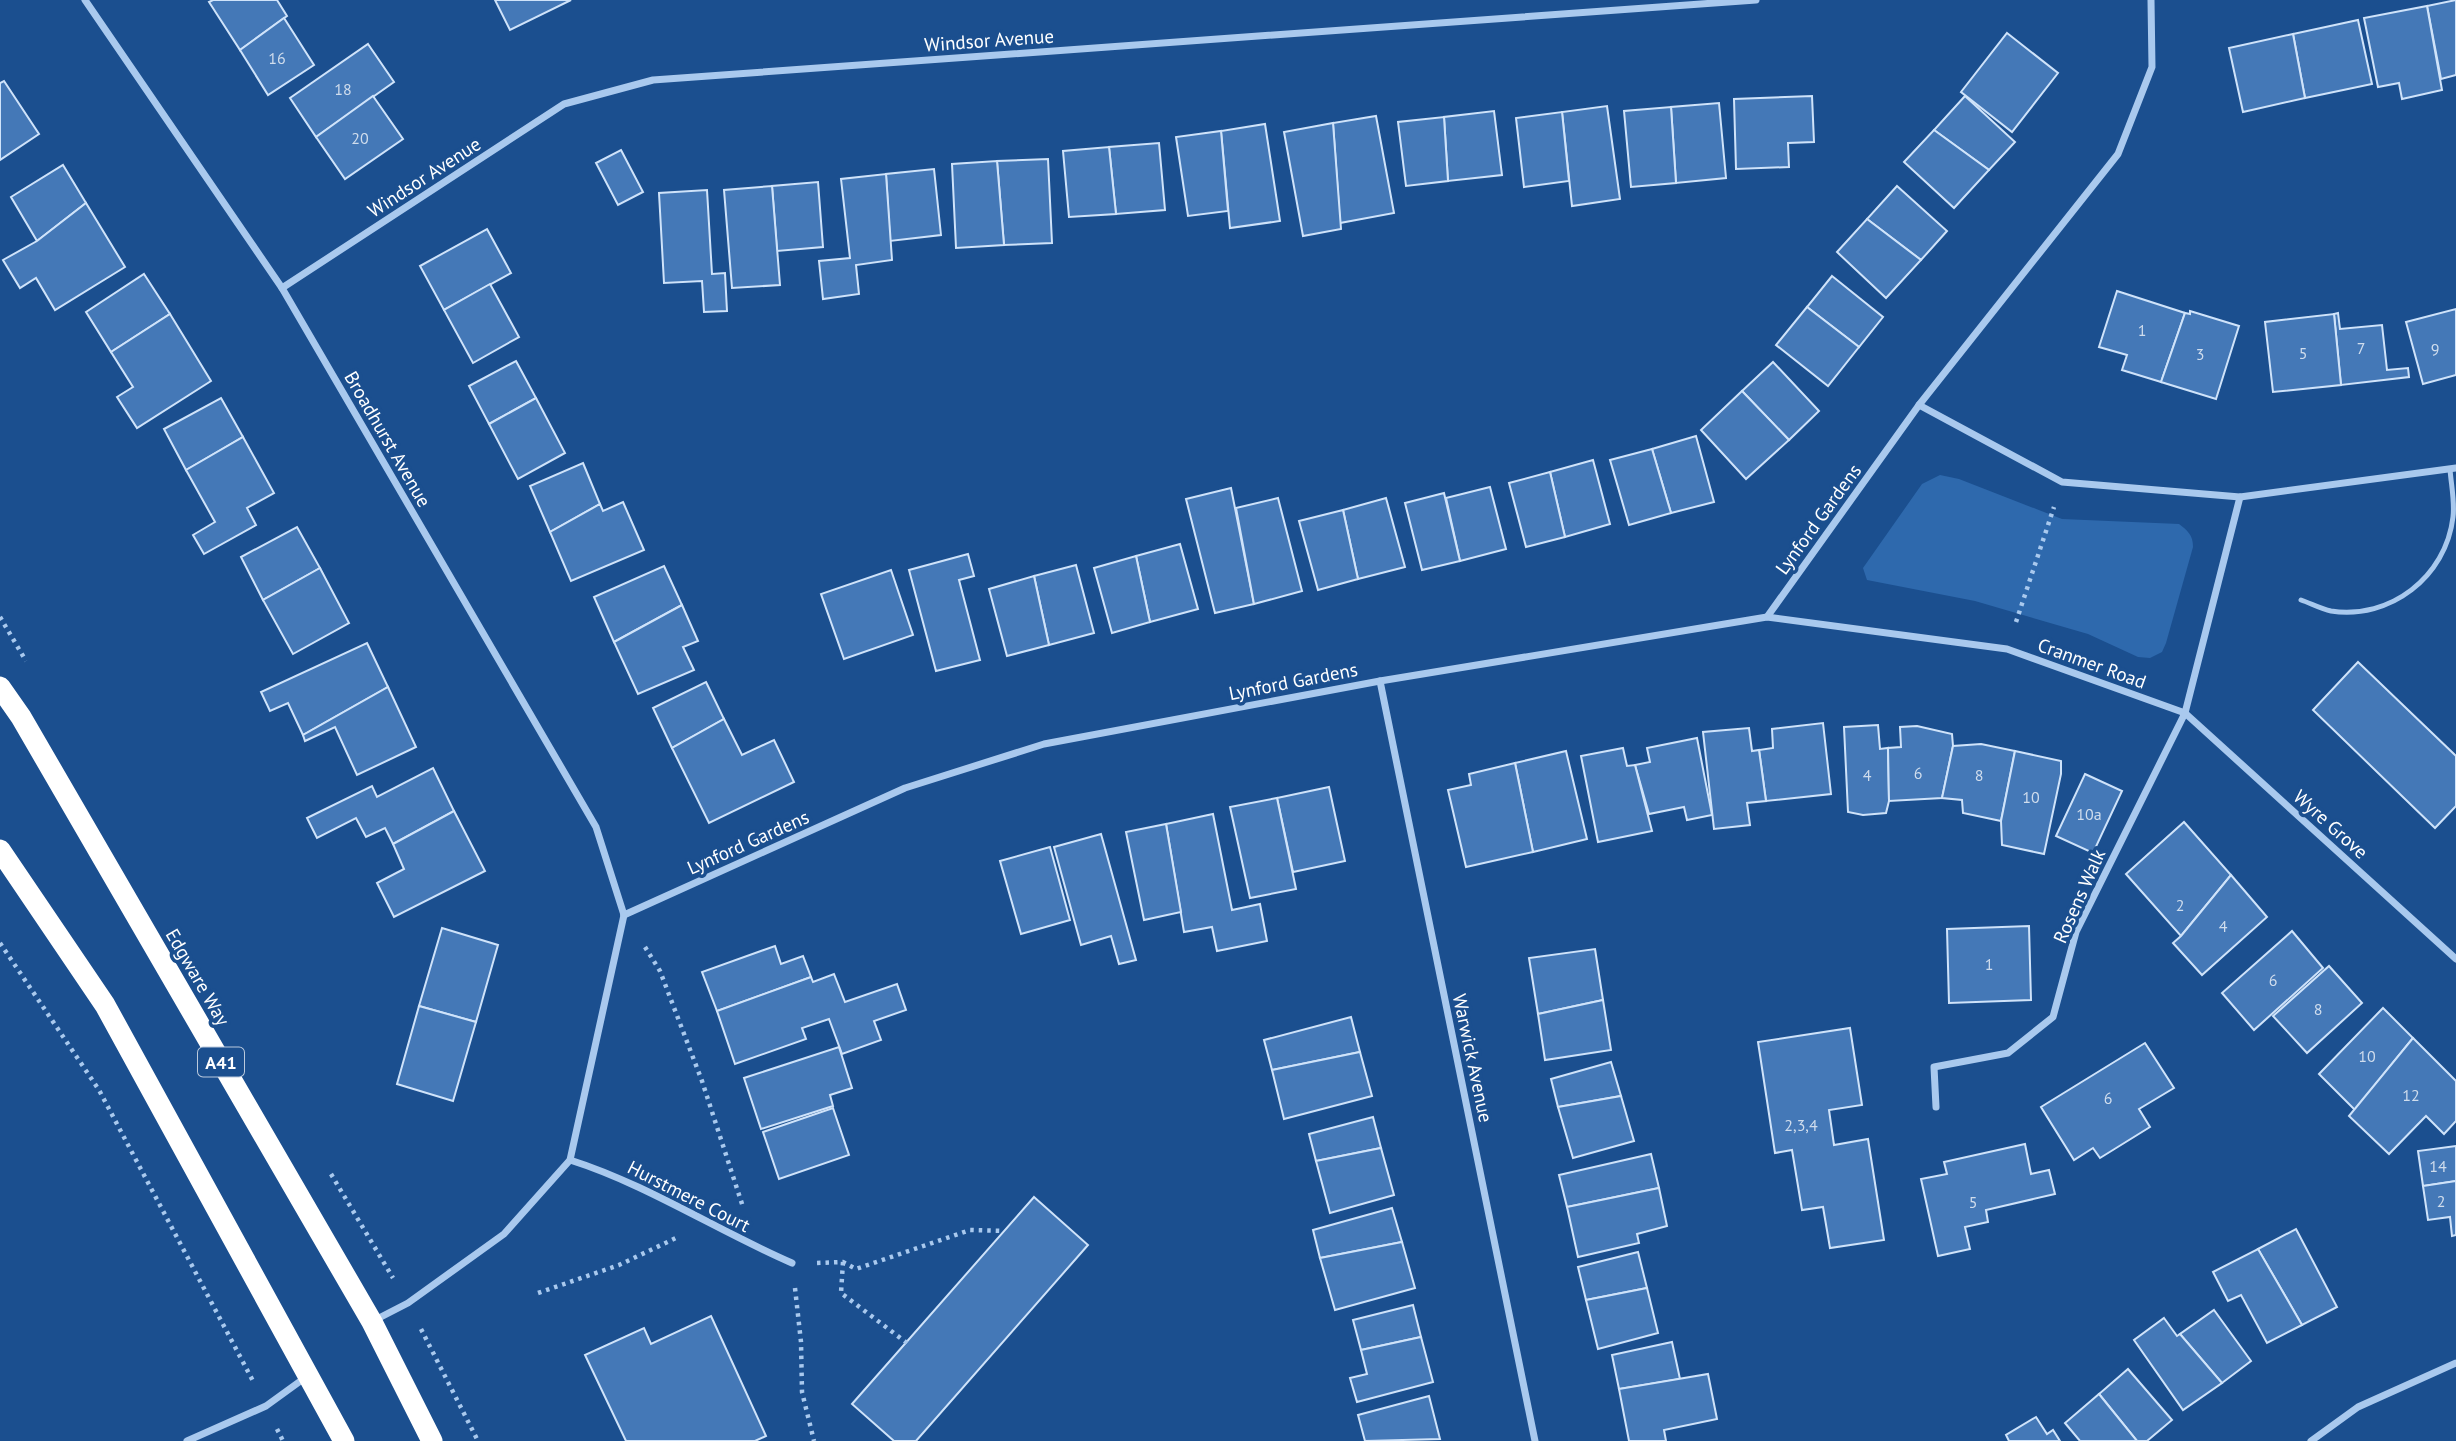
<svg xmlns="http://www.w3.org/2000/svg" width="2456" height="1441" font-family="'PT Sans',sans-serif">
<style>
.green{fill:#2e69ad}
.building{fill:#4478b7;stroke:#cfe3fa;stroke-width:2}
.lines{fill:none;stroke-linecap:round;stroke-linejoin:round}
.path{stroke:#a9c9ee;stroke-width:4.5;stroke-dasharray:3.5 5;stroke-linecap:butt}
.lane{stroke:#a9c9ee;stroke-width:5}
.street{stroke:#a9c9ee;stroke-width:7}
.highway{stroke:#fff;stroke-width:21}
.labels{text-anchor:middle;dominant-baseline:central;stroke-width:7;stroke-linejoin:round;paint-order:stroke}
.number-label{font-size:16px;fill:#d0dded}
.shield{fill:#1b4f8f;stroke:#bbcadd;stroke-width:2}
.shield-label{font-size:18px;font-weight:bold;fill:#fff}
.street-label{font-size:19px;fill:#fff;stroke:#1b4f8f}
</style>
<rect width="100%" height="100%" fill="#1b4f8f"/>
<!-- green -->
<path class="green" d="M1940,475L1959,479L2062,519L2179,524C2188,531 2193,535 2193,547L2166,643L2162,652L2150,658L2138,657L2088,634L1975,601L1867,580L1863,568L1922,484Z"/>
<!-- building -->
<g class="building">
<path d="M213,0H277L287,16L240,50L209,2Z"/>
<path d="M495,0H571L510,30Z"/>
<path d="M2456,0V75L2441,79L2427,6Z"/>
<path d="M2427,6L2442,90L2402,99L2399,83L2378,87L2364,18Z"/>
<path d="M284,18L314,65L268,95L240,50Z"/>
<path d="M2358,20L2372,84L2305,98L2293,34Z"/>
<path d="M2007,33L2058,73L2012,132L1961,92Z"/>
<path d="M2293,34L2305,98L2243,112L2229,48Z"/>
<path d="M368,44L394,82L316,137L290,98Z"/>
<path d="M4,81L39,134L0,160V83Z"/>
<path d="M373,96L403,139L345,179L316,137Z"/>
<path d="M1812,96L1814,142L1788,143L1789,167L1736,169L1734,99Z"/>
<path d="M1965,96L2015,142L1989,170L1934,130Z"/>
<path d="M1719,103L1726,178L1676,183L1671,107Z"/>
<path d="M1607,106L1620,199L1572,206L1562,112Z"/>
<path d="M1671,107L1676,183L1631,187L1624,111Z"/>
<path d="M1494,111L1502,175L1448,181L1444,117Z"/>
<path d="M1562,112L1569,181L1524,187L1516,118Z"/>
<path d="M1376,116L1394,213L1340,223L1333,123Z"/>
<path d="M1444,117L1448,181L1406,186L1398,122Z"/>
<path d="M1333,123L1341,229L1303,236L1284,132Z"/>
<path d="M1265,124L1280,221L1230,228L1221,131Z"/>
<path d="M1934,130L1989,170L1954,208L1904,162Z"/>
<path d="M1221,131L1228,211L1188,216L1176,137Z"/>
<path d="M1159,143L1165,210L1116,214L1109,147Z"/>
<path d="M1109,147L1116,214L1069,217L1063,151Z"/>
<path d="M621,150L643,192L618,205L596,163Z"/>
<path d="M1048,159L1052,243L1004,245L997,161Z"/>
<path d="M997,161L1004,245L956,248L952,164Z"/>
<path d="M63,165L86,203L37,241L11,197Z"/>
<path d="M934,169L941,235L890,241L886,174Z"/>
<path d="M886,174L892,260L856,265L859,294L823,299L819,261L850,258L841,179Z"/>
<path d="M818,182L823,247L777,251L772,186Z"/>
<path d="M772,186L780,285L732,288L724,190Z"/>
<path d="M1897,186L1947,231L1921,260L1867,219Z"/>
<path d="M707,190L712,274L725,273L727,311L704,312L702,281L664,283L659,193Z"/>
<path d="M86,203L125,267L55,310L36,278L20,288L3,260L37,241Z"/>
<path d="M1867,219L1921,260L1886,298L1837,252Z"/>
<path d="M487,229L511,273L444,310L420,266Z"/>
<path d="M144,274L170,314L111,352L86,312Z"/>
<path d="M1832,276L1883,317L1859,347L1807,307Z"/>
<path d="M490,284L519,337L473,363L444,310Z"/>
<path d="M2117,291L2185,313L2161,382L2122,370L2127,355L2099,347Z"/>
<path d="M1807,307L1859,347L1828,386L1776,345Z"/>
<path d="M2456,309V375L2423,384L2406,322Z"/>
<path d="M2190,311L2239,326L2216,399L2161,382L2185,313L2190,314Z"/>
<path d="M2338,313L2340,329L2382,325L2387,370L2408,368L2409,377L2341,385L2334,314Z"/>
<path d="M170,314L211,381L137,428L117,397L133,387L111,352Z"/>
<path d="M2334,314L2341,385L2273,392L2265,322Z"/>
<path d="M516,361L536,398L489,424L469,386Z"/>
<path d="M1773,362L1819,411L1789,440L1742,391Z"/>
<path d="M1742,391L1789,440L1746,479L1701,430Z"/>
<path d="M221,398L243,437L186,470L164,429Z"/>
<path d="M536,398L565,453L518,479L489,424Z"/>
<path d="M1696,436L1714,502L1671,513L1652,449Z"/>
<path d="M243,437L274,493L247,508L256,525L204,554L193,535L215,522L186,470Z"/>
<path d="M1652,449L1671,513L1629,525L1610,460Z"/>
<path d="M1593,460L1610,524L1565,537L1550,472Z"/>
<path d="M583,463L600,504L550,532L530,486Z"/>
<path d="M1550,472L1565,537L1526,547L1509,483Z"/>
<path d="M1490,487L1506,549L1460,561L1446,498Z"/>
<path d="M1231,488L1254,604L1215,613L1186,499Z"/>
<path d="M1444,493L1460,561L1422,570L1405,503Z"/>
<path d="M1278,498L1302,591L1254,604L1236,508Z"/>
<path d="M1386,498L1405,567L1358,579L1343,510Z"/>
<path d="M623,502L644,550L571,581L550,532L600,504L603,511Z"/>
<path d="M1343,510L1358,579L1318,590L1299,521Z"/>
<path d="M297,527L320,568L263,600L241,557Z"/>
<path d="M1180,544L1198,609L1150,622L1136,556Z"/>
<path d="M968,554L974,576L959,580L980,660L936,671L909,570Z"/>
<path d="M1136,556L1150,622L1112,633L1094,568Z"/>
<path d="M1076,565L1094,633L1049,645L1034,576Z"/>
<path d="M664,566L682,605L614,642L594,597Z"/>
<path d="M320,568L349,623L293,654L263,600Z"/>
<path d="M891,570L913,635L844,659L821,594Z"/>
<path d="M1034,576L1049,645L1007,656L989,589Z"/>
<path d="M682,605L698,641L683,647L694,670L638,694L614,642Z"/>
<path d="M367,643L388,687L303,735L288,703L270,711L261,692Z"/>
<path d="M2358,662L2456,756V806L2435,828L2313,710Z"/>
<path d="M706,682L724,719L672,748L653,708Z"/>
<path d="M388,687L416,747L357,775L335,727L305,741L303,735Z"/>
<path d="M724,719L742,755L774,740L794,782L709,823L672,748Z"/>
<path d="M1823,723L1831,794L1766,801L1759,750L1773,748L1772,729Z"/>
<path d="M1878,725L1880,749L1888,748L1889,801L1886,813L1863,815L1848,812L1844,727Z"/>
<path d="M1917,726L1952,734L1953,746L1942,798L1889,801L1888,748L1901,747L1900,727Z"/>
<path d="M1749,728L1752,751L1759,750L1766,801L1747,803L1750,825L1714,829L1703,732Z"/>
<path d="M1697,738L1712,815L1687,820L1684,807L1649,814L1635,765L1650,762L1647,748Z"/>
<path d="M1981,744L2015,751L2001,821L1963,813L1962,800L1942,798L1953,746Z"/>
<path d="M1623,748L1627,766L1635,765L1652,831L1598,842L1581,756Z"/>
<path d="M1566,751L1587,839L1533,852L1515,763Z"/>
<path d="M2015,751L2061,761V774L2044,854L2002,845L2001,821Z"/>
<path d="M1515,763L1533,852L1466,867L1448,790L1471,785L1469,774Z"/>
<path d="M433,768L454,811L393,844L385,828L366,837L356,818L317,838L307,818L372,786L377,797Z"/>
<path d="M2085,774L2122,791L2093,853L2056,836Z"/>
<path d="M1329,787L1345,861L1293,872L1277,798Z"/>
<path d="M1277,798L1296,889L1250,898L1230,807Z"/>
<path d="M454,811L485,871L394,917L377,883L404,869L393,844Z"/>
<path d="M1213,814L1232,910L1260,904L1267,941L1217,951L1212,927L1184,932L1166,824Z"/>
<path d="M2184,822L2231,875L2181,936L2126,874Z"/>
<path d="M1166,824L1181,912L1144,920L1126,832Z"/>
<path d="M1101,834L1136,960L1119,964L1111,936L1081,945L1054,847Z"/>
<path d="M1050,847L1070,920L1021,934L1000,861Z"/>
<path d="M2231,875L2267,917L2202,975L2173,943L2181,936Z"/>
<path d="M2029,926L2031,1000L1949,1003L1947,929Z"/>
<path d="M442,928L498,945L476,1022L419,1006Z"/>
<path d="M2292,931L2323,968L2254,1030L2222,993Z"/>
<path d="M775,946L781,964L803,956L811,977L717,1011L702,972Z"/>
<path d="M1595,949L1603,1000L1538,1014L1529,958Z"/>
<path d="M2329,966L2362,1003L2307,1053L2273,1016Z"/>
<path d="M834,974L845,1002L897,984L906,1010L874,1021L881,1040L842,1054L829,1019L802,1028L806,1039L735,1064L717,1011L811,977L813,982Z"/>
<path d="M1603,1000L1611,1050L1545,1060L1538,1014Z"/>
<path d="M419,1006L476,1022L453,1101L397,1084Z"/>
<path d="M2383,1008L2413,1038L2355,1110L2319,1074Z"/>
<path d="M1351,1017L1360,1052L1272,1070L1264,1040Z"/>
<path d="M1850,1028L1862,1105L1829,1110L1834,1145L1868,1139L1884,1240L1830,1248L1823,1207L1802,1210L1792,1150L1775,1153L1758,1042Z"/>
<path d="M2413,1038L2456,1081V1121L2444,1134L2426,1116L2389,1154L2349,1116Z"/>
<path d="M2145,1043L2174,1088L2139,1109L2150,1127L2100,1158L2093,1148L2074,1160L2041,1107Z"/>
<path d="M839,1047L852,1088L830,1095L833,1106L761,1129L744,1078Z"/>
<path d="M1360,1052L1372,1096L1284,1119L1272,1070Z"/>
<path d="M1611,1062L1621,1096L1558,1107L1551,1079Z"/>
<path d="M1621,1096L1634,1141L1573,1158L1558,1107Z"/>
<path d="M833,1108L849,1155L779,1179L763,1132Z"/>
<path d="M1373,1117L1381,1148L1316,1161L1309,1134Z"/>
<path d="M2025,1144L2031,1174L2049,1170L2055,1194L1986,1210L1988,1222L1965,1227L1970,1249L1938,1256L1921,1179L1947,1174L1944,1162Z"/>
<path d="M2456,1146V1181L2423,1186L2418,1151Z"/>
<path d="M1381,1148L1394,1195L1330,1213L1316,1161Z"/>
<path d="M1651,1154L1659,1188L1567,1207L1559,1175Z"/>
<path d="M2456,1181V1235L2452,1236L2450,1217L2428,1220L2423,1186Z"/>
<path d="M1659,1188L1667,1226L1637,1234L1639,1243L1578,1257L1567,1207Z"/>
<path d="M1034,1197L1088,1245L916,1441H894L852,1404Z"/>
<path d="M1392,1208L1402,1242L1320,1258L1313,1230Z"/>
<path d="M2296,1229L2337,1307L2302,1325L2258,1249Z"/>
<path d="M1402,1242L1415,1288L1335,1310L1320,1258Z"/>
<path d="M2258,1249L2302,1325L2267,1343L2241,1295L2228,1301L2213,1272Z"/>
<path d="M1638,1252L1647,1288L1586,1300L1578,1267Z"/>
<path d="M1647,1288L1658,1333L1598,1349L1586,1300Z"/>
<path d="M1413,1305L1421,1337L1361,1350L1353,1320Z"/>
<path d="M2214,1310L2251,1361L2222,1383L2180,1334Z"/>
<path d="M711,1316L766,1436L755,1441H626L585,1355L644,1328L651,1344Z"/>
<path d="M2164,1318L2177,1336L2180,1334L2222,1383L2183,1410L2134,1340Z"/>
<path d="M1421,1337L1433,1382L1357,1402L1350,1378L1367,1374L1361,1350Z"/>
<path d="M1672,1342L1680,1379L1619,1389L1612,1355Z"/>
<path d="M2128,1369L2172,1420L2147,1441H2137L2099,1394Z"/>
<path d="M1708,1374L1717,1419L1664,1430L1666,1441H1629L1619,1389Z"/>
<path d="M2099,1394L2137,1441H2080L2065,1423Z"/>
<path d="M1429,1396L1440,1439L1365,1441L1358,1415Z"/>
<path d="M2036,1417L2047,1434L2053,1430L2060,1441H2009L2006,1435Z"/>
</g>
<g class="lines">
<!-- path -->
<g class="path">
<path d="M0,617L26,661"/>
<path d="M2016,622L2054,507"/>
<path d="M0,943L99,1090L253,1381"/>
<path d="M645,947L660,971L702,1081L743,1207"/>
<path d="M331,1174L393,1278"/>
<path d="M843,1262L841,1293L907,1343"/>
<path d="M817,1263L843,1262L856,1269L970,1230L1004,1231"/>
<path d="M795,1288L801,1342L802,1392L814,1441"/>
<path d="M538,1293L619,1265L676,1238"/>
<path d="M421,1329L478,1441"/>
<path d="M277,1429L283,1441"/>
</g>
<!-- lane -->
<path class="lane" d="M2301,600C2310,603 2321,609 2331,611C2390,620 2446,577 2453,517C2455,502 2451,484 2450,469"/>
<!-- street -->
<g class="street">
<path d="M85,0L282,288L596,827L624,915"/>
<path d="M282,288L564,104L653,80L1756,0"/>
<path d="M1919,405L2062,482L2240,497L2456,468"/>
<path d="M1767,617L2007,649L2185,713L2240,497"/>
<path d="M1380,681L1535,1441"/>
<path d="M624,915L905,788L1044,744L1380,681L1767,617L1919,405L2118,154L2152,67L2151,0"/>
<path d="M1936,1107L1934,1067L2008,1053L2053,1017L2076,932L2185,713L2456,959"/>
<path d="M570,1160C646,1184 718,1231 792,1263"/>
<path d="M375,1320L408,1303L504,1234L570,1160L624,915"/>
<path d="M187,1441L266,1406L306,1377"/>
<path d="M2311,1441L2358,1407L2456,1363"/>
</g>
<!-- highway -->
<g class="highway">
<path d="M0,687L21,717L372,1322L432,1441"/>
<path d="M0,850L105,1005L344,1441"/>
</g>
</g>
<g class="labels">
<!-- number labels -->
<g class="number-label">
<text x="277" y="58">16</text>
<text x="343" y="89">18</text>
<text x="360" y="138">20</text>
<text x="2142" y="330">1</text>
<text x="2361" y="348">7</text>
<text x="2435" y="349">9</text>
<text x="2303" y="353">5</text>
<text x="2200" y="354">3</text>
<text x="1918" y="773">6</text>
<text x="1867" y="775">4</text>
<text x="1979" y="775">8</text>
<text x="2031" y="797">10</text>
<text x="2089" y="814">10a</text>
<text x="2180" y="905">2</text>
<text x="2223" y="926">4</text>
<text x="1989" y="964">1</text>
<text x="2273" y="980">6</text>
<text x="2318" y="1009">8</text>
<text x="2367" y="1056">10</text>
<text x="2411" y="1095">12</text>
<text x="2108" y="1098">6</text>
<text x="1801" y="1125">2,3,4</text>
<text x="2438" y="1166">14</text>
<text x="2441" y="1201">2</text>
<text x="1973" y="1202">5</text>
</g>
<!-- shield labels -->
<rect class="shield" x="198" y="1047.5" width="46" height="29" rx="5"/>
<g class="shield-label">
<text x="221" y="1062">A41</text>
</g>
<!-- street labels -->
<g class="street-label">
<text transform="translate(989 40) rotate(-4)">Windsor Avenue</text>
<text transform="translate(424 177) rotate(-33)">Windsor Avenue</text>
<text transform="translate(388 439) rotate(60)">Broadhurst Avenue</text>
<text transform="translate(1818 519) rotate(-54)">Lynford Gardens</text>
<text transform="translate(2092 663) rotate(20)">Cranmer Road</text>
<text transform="translate(1293 681) rotate(-11)">Lynford Gardens</text>
<text transform="translate(2331 824) rotate(42)">Wyre Grove</text>
<text transform="translate(748 842) rotate(-24)">Lynford Gardens</text>
<text transform="translate(2079 896) rotate(-66)">Rosens Walk</text>
<text transform="translate(198 977) rotate(60)">Edgware Way</text>
<text transform="translate(1473 1058) rotate(78)">Warwick Avenue</text>
<text transform="translate(689 1196) rotate(27)">Hurstmere Court</text>
</g>
</g>
</svg>
